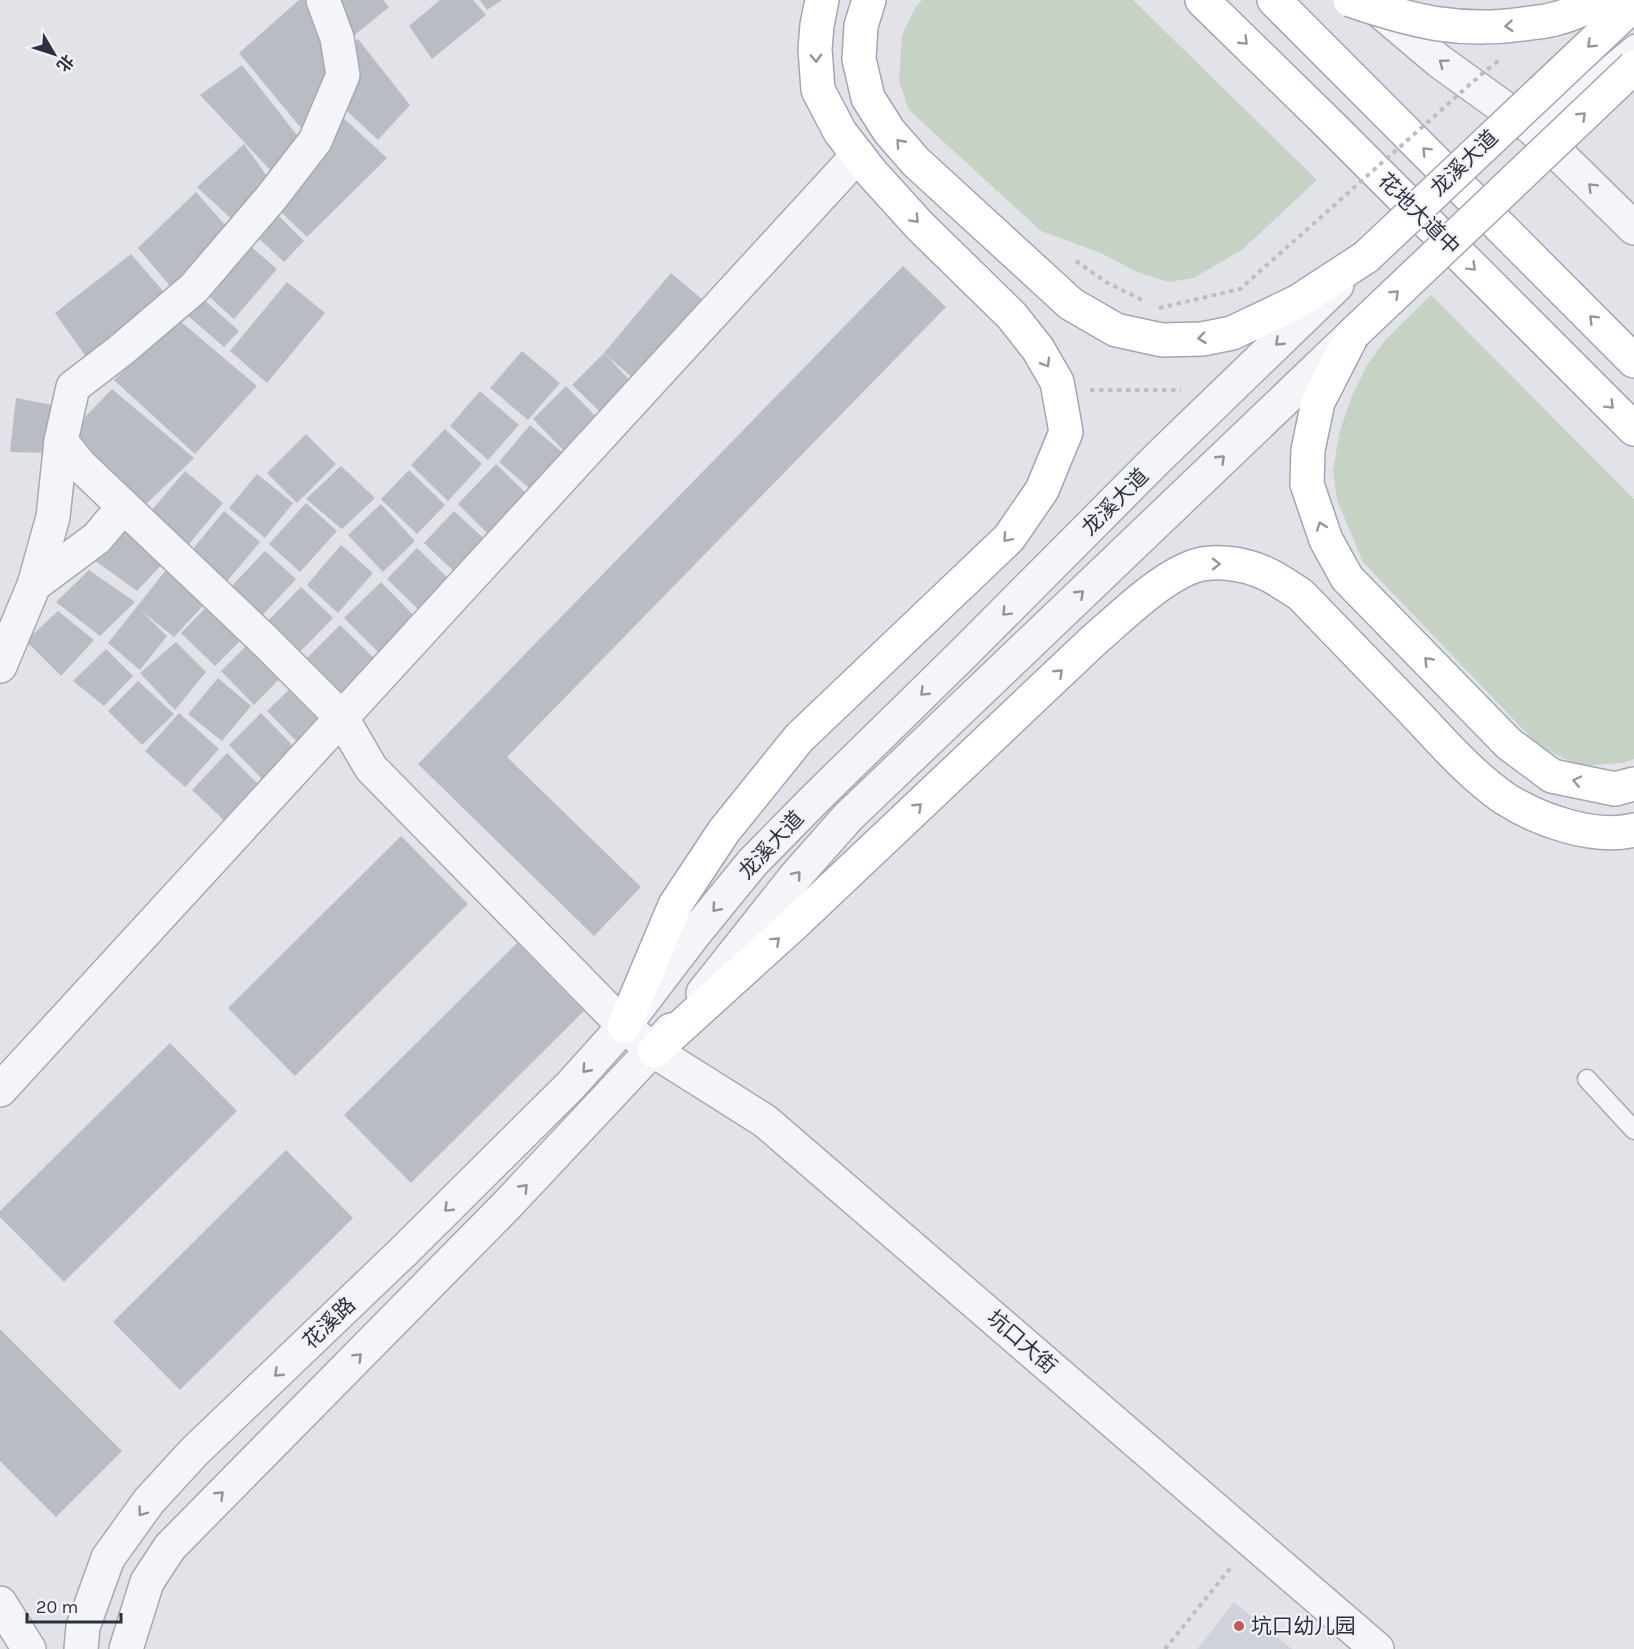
<svg xmlns="http://www.w3.org/2000/svg" width="1634" height="1649" font-family="Karla,'Noto Sans SC',sans-serif">
<style>
.built{fill:#d0d2db}
.green{fill:#c5d2c4}
.building{fill:#b9bcc5}
.lines{fill:none;stroke-linecap:round;stroke-linejoin:round}
.service-casing{stroke:#a7a9b3;stroke-width:21}
.minor-casing{stroke:#a7a9b3;stroke-width:36}
.tertiary-casing{stroke:#a7a9b3;stroke-width:36}
.primary-casing{stroke:#a2a6b4;stroke-width:36}
.path{stroke:#bcbec4;stroke-width:4;stroke-dasharray:4.5 4.5;stroke-linecap:butt}
.service{stroke:#f4f5f8;stroke-width:18}
.minor{stroke:#f4f5f8;stroke-width:33}
.tertiary{stroke:#f4f5f8;stroke-width:33}
.primary{stroke:#fff;stroke-width:33}
.primary-bridge-casing{stroke:#a2a6b4;stroke-width:36;stroke-linecap:butt}
.path-bridge{stroke:#bcbec4;stroke-width:4;stroke-dasharray:4.5 4.5;stroke-linecap:butt}
.primary-bridge{stroke:#fff;stroke-width:33}
.oneway{stroke:#95979f}
.oneway2{stroke:#90929c}
.poi-dot{fill:#c35752;stroke:#f1f2f7;stroke-width:2}
.labels{text-anchor:middle;dominant-baseline:central;stroke-width:4.5;stroke-linejoin:round;paint-order:stroke}
.street-label{font-size:21px;fill:#2b2f3f;stroke:#f1f2f7}
.poi-label{font-size:21px;fill:#2b2f3f;stroke:#f1f2f7;text-anchor:start}
</style>
<rect width="100%" height="100%" fill="#e2e3e9"/>
<!-- built -->
<path class="built" d="M1234,1602L1292,1649H1197Z"/>
<!-- green -->
<g class="green">
<path d="M922,0H1133L1317,180L1243,249L1194,278L1169,282L1137,272L1101,253L1041,231L909,110L899,81L902,35L915,8Z"/>
<path d="M1431,295L1634,499V759L1622,763L1579,766L1539,746L1363,562L1337,500L1333,470L1340,430L1352,396L1366,367L1385,340Z"/>
</g>
<!-- building -->
<g class="building">
<path d="M299,0H306L326,28L332,76L316,113L301,128L239,53Z"/>
<path d="M333,0H383L389,7L351,38Z"/>
<path d="M440,0H473L486,15L432,59L409,26Z"/>
<path d="M480,0H502L487,10Z"/>
<path d="M358,39L410,105L378,140L346,110L344,52Z"/>
<path d="M242,65L300,139L273,173L200,95Z"/>
<path d="M339,114L387,158L307,237L281,212Z"/>
<path d="M244,144L274,186L238,225L197,187Z"/>
<path d="M196,192L232,233L175,292L138,248Z"/>
<path d="M276,213L304,241L284,262L254,234Z"/>
<path d="M247,243L277,269L234,319L205,293Z"/>
<path d="M131,254L169,298L89,361L55,313Z"/>
<path d="M903,266L946,307L507,757L641,887L594,936L418,764Z"/>
<path d="M671,273L710,306L642,386L604,353L638,389L609,420L572,385L604,353Z"/>
<path d="M287,282L325,313L267,383L230,351Z"/>
<path d="M203,299L239,331L224,347L188,316Z"/>
<path d="M179,320L257,386L195,454L114,380Z"/>
<path d="M522,351L560,383L528,420L490,388Z"/>
<path d="M566,386L606,427L573,460L533,419Z"/>
<path d="M112,389L194,458L140,510L77,436L86,416Z"/>
<path d="M480,391L519,425L488,460L450,426Z"/>
<path d="M16,398L62,407L55,453L10,452Z"/>
<path d="M530,425L569,458L537,495L499,462Z"/>
<path d="M445,429L482,464L448,501L411,465Z"/>
<path d="M306,434L336,464L297,503L267,473Z"/>
<path d="M496,464L534,501L495,541L458,504Z"/>
<path d="M341,466L375,498L342,529L306,499Z"/>
<path d="M409,470L445,505L417,534L381,499Z"/>
<path d="M185,471L223,503L185,549L146,517Z"/>
<path d="M257,474L293,503L265,538L229,508Z"/>
<path d="M306,503L337,531L300,572L269,544Z"/>
<path d="M381,504L415,541L383,572L348,535Z"/>
<path d="M224,511L260,542L224,585L188,555Z"/>
<path d="M454,511L491,545L461,578L424,543Z"/>
<path d="M129,525L167,559L137,591L94,560Z"/>
<path d="M341,545L373,573L338,613L307,585Z"/>
<path d="M417,548L453,583L423,614L387,579Z"/>
<path d="M265,551L296,579L257,621L226,592Z"/>
<path d="M174,560L211,597L174,637L139,609L167,636L140,670L108,643Z"/>
<path d="M89,570L135,602L100,636L56,602Z"/>
<path d="M381,582L420,622L383,657L344,618Z"/>
<path d="M301,587L333,618L294,658L262,627Z"/>
<path d="M213,600L247,634L215,666L181,633Z"/>
<path d="M58,611L94,640L61,676L26,641Z"/>
<path d="M340,625L379,663L341,702L302,663Z"/>
<path d="M254,638L287,671L254,705L221,671Z"/>
<path d="M176,642L206,672L175,710L140,673Z"/>
<path d="M106,649L133,676L104,706L73,681Z"/>
<path d="M218,678L251,706L222,741L188,714Z"/>
<path d="M138,681L174,714L142,745L108,711Z"/>
<path d="M297,682L331,718L301,746L267,711Z"/>
<path d="M179,713L219,749L185,787L145,751Z"/>
<path d="M261,713L296,749L264,781L229,745Z"/>
<path d="M227,753L260,786L226,822L192,790Z"/>
<path d="M401,836L468,904L295,1076L228,1008Z"/>
<path d="M517,943L584,1011L411,1183L344,1115Z"/>
<path d="M170,1043L237,1111L64,1282L0,1217V1211Z"/>
<path d="M286,1150L353,1218L180,1390L113,1322Z"/>
<path d="M0,1329L122,1451L56,1517L0,1461Z"/>
</g>
<g class="lines">
<!-- service casing -->
<g class="service-casing">
<g id="service">
<path d="M1532,128L1634,44"/>
<path d="M1587,1079L1634,1130"/>
</g>
</g>
<!-- minor casing -->
<g class="minor-casing">
<g id="minor">
<path d="M323,0L337,38L343,75L315,141L271,198L194,288L120,351L73,387L61,441L79,464L262,638L342,718L371,768L624,1026L654,1051L765,1121L1377,1649"/>
<path d="M34,585L97,538L123,507"/>
<path d="M0,666L34,585L53,517L61,441"/>
<path d="M0,1090L858,155"/>
<path d="M0,1603L29,1649"/>
</g>
</g>
<!-- tertiary casing -->
<g class="tertiary-casing">
<g id="tertiary">
<path d="M1374,6L1439,61L1532,128L1634,228"/>
<path d="M703,993L795,877L848,817L1350,337"/>
<path d="M81,1649L83,1627L108,1558L149,1501L194,1452L403,1252L571,1085L624,1026L695,933L753,862L815,799L966,651L1158,458L1337,285"/>
<path d="M126,1649L147,1582L170,1547L508,1204L671,1030"/>
</g>
</g>
<!-- primary casing -->
<g class="primary-casing">
<g id="primary">
<path d="M869,0L861,26L859,59L868,98L889,131L916,162L1071,304L1116,330L1162,340L1202,339L1232,333L1297,302L1366,257"/>
<path d="M1202,0L1331,126L1634,429"/>
<path d="M1274,0L1634,361"/>
<path d="M1353,334L1318,402L1308,450L1307,484L1326,540L1347,578L1509,744L1552,776L1615,789L1634,784"/>
<path d="M624,1026L675,905L724,831L799,738L1009,538L1042,490L1066,432L1057,382L1038,349L1012,316L919,225L871,172L840,132L818,90L815,49L817,25L822,0"/>
<path d="M654,1051L794,924L1094,640C1122,616 1163,575 1198,565C1213,561 1234,563 1248,567C1268,572 1284,584 1301,595C1339,634 1377,674 1415,713C1443,743 1471,775 1504,798C1538,820 1594,840 1634,830"/>
</g>
</g>
<!-- path -->
<g class="path">
<path d="M1076,261L1106,282L1142,300"/>
<path d="M1090,390H1181"/>
<path d="M1165,1649L1232,1566"/>
</g>
<!-- service -->
<use href="#service" class="service"/>
<!-- minor -->
<use href="#minor" class="minor"/>
<!-- tertiary -->
<use href="#tertiary" class="tertiary"/>
<!-- primary -->
<use href="#primary" class="primary"/>
<!-- primary-bridge casing -->
<g class="primary-bridge-casing">
<g id="primary-bridge">
<path d="M1350,0C1414,22 1462,34 1530,23C1539,22 1549,21 1558,18C1574,14 1589,6 1605,0"/>
<path d="M1366,257L1634,4"/>
<path d="M1353,334L1634,67"/>
</g>
</g>
<!-- path-bridge -->
<path class="path-bridge" d="M1159,308L1240,289L1484,72L1501,59"/>
<!-- primary-bridge -->
<use href="#primary-bridge" class="primary-bridge"/>
</g>
<!-- one-way arrows -->
<defs><path id="oneway-chevron" d="M-2-3.5L2.5 0L-2 3.5" fill="none" stroke-width="1.6" stroke-linecap="round" stroke-linejoin="round" transform="scale(1.5)"/></defs>
<g class="oneway">
<use href="#oneway-chevron" transform="translate(1509 26) rotate(175)"/>
<use href="#oneway-chevron" transform="translate(1244 41) rotate(44)"/>
<use href="#oneway-chevron" transform="translate(1591 44) rotate(137)"/>
<use href="#oneway-chevron" transform="translate(816 58) rotate(87)"/>
<use href="#oneway-chevron" transform="translate(1582 116) rotate(-44)"/>
<use href="#oneway-chevron" transform="translate(900 143) rotate(-132)"/>
<use href="#oneway-chevron" transform="translate(1426 151) rotate(-135)"/>
<use href="#oneway-chevron" transform="translate(915 219) rotate(47)"/>
<use href="#oneway-chevron" transform="translate(1472 267) rotate(45)"/>
<use href="#oneway-chevron" transform="translate(1395 294) rotate(-44)"/>
<use href="#oneway-chevron" transform="translate(1593 319) rotate(-135)"/>
<use href="#oneway-chevron" transform="translate(1202 338) rotate(173)"/>
<use href="#oneway-chevron" transform="translate(1046 363) rotate(60)"/>
<use href="#oneway-chevron" transform="translate(1610 405) rotate(45)"/>
<use href="#oneway-chevron" transform="translate(1321 526) rotate(-110)"/>
<use href="#oneway-chevron" transform="translate(1007 538) rotate(131)"/>
<use href="#oneway-chevron" transform="translate(1216 564) rotate(-1)"/>
<use href="#oneway-chevron" transform="translate(1428 661) rotate(-134)"/>
<use href="#oneway-chevron" transform="translate(1059 673) rotate(-43)"/>
<use href="#oneway-chevron" transform="translate(1577 781) rotate(-168)"/>
<use href="#oneway-chevron" transform="translate(918 807) rotate(-43)"/>
<use href="#oneway-chevron" transform="translate(776 941) rotate(-42)"/>
</g>
<g class="oneway2">
<use href="#oneway-chevron" transform="translate(1443 63) rotate(-143)"/>
<use href="#oneway-chevron" transform="translate(1592 187) rotate(-135)"/>
<use href="#oneway-chevron" transform="translate(1279 342) rotate(136)"/>
<use href="#oneway-chevron" transform="translate(1221 459) rotate(-44)"/>
<use href="#oneway-chevron" transform="translate(1080 594) rotate(-44)"/>
<use href="#oneway-chevron" transform="translate(1006 612) rotate(135)"/>
<use href="#oneway-chevron" transform="translate(924 692) rotate(136)"/>
<use href="#oneway-chevron" transform="translate(797 875) rotate(-50)"/>
<use href="#oneway-chevron" transform="translate(716 908) rotate(130)"/>
<use href="#oneway-chevron" transform="translate(586 1069) rotate(132)"/>
<use href="#oneway-chevron" transform="translate(524 1188) rotate(-46)"/>
<use href="#oneway-chevron" transform="translate(448 1208) rotate(136)"/>
<use href="#oneway-chevron" transform="translate(358 1357) rotate(-45)"/>
<use href="#oneway-chevron" transform="translate(278 1373) rotate(136)"/>
<use href="#oneway-chevron" transform="translate(220 1495) rotate(-44)"/>
<use href="#oneway-chevron" transform="translate(142 1512) rotate(126)"/>
</g>
<!-- markers -->
<circle class="poi-dot" cx="1239" cy="1626" r="6"/>
<g class="labels">
<!-- street labels -->
<g class="street-label">
<text transform="translate(1464 163) rotate(-44)">龙溪大道</text>
<text transform="translate(1419 214) rotate(45)">花地大道中</text>
<text transform="translate(1115 502) rotate(-45)">龙溪大道</text>
<text transform="translate(771 845) rotate(-47)">龙溪大道</text>
<text transform="translate(329 1323) rotate(-44)">花溪路</text>
<text transform="translate(1022 1342) rotate(41)">坑口大街</text>
</g>
<!-- poi labels -->
<g class="poi-label">
<text x="1251" y="1626">坑口幼儿园</text>
</g>
</g>
<!-- north arrow -->
<g transform="translate(54 54) rotate(129)" stroke="#f1f2f7" stroke-width="4.5" paint-order="stroke">
<path d="M0-4.5L10 22L0 15L-10 22Z" fill="#2b2f3f"/>
<text y="-9" font-size="16" font-weight="bold" text-anchor="middle" fill="#2b2f3f">北</text>
</g>
<!-- scale -->
<path d="M27 1613v9h94v-9" fill="none" stroke="#2b2f3f" stroke-width="3"/>
<text x="36" y="1613" font-size="18" fill="#2b2f3f" stroke="#f1f2f7" stroke-width="4.5" paint-order="stroke">20 m</text>
</svg>
